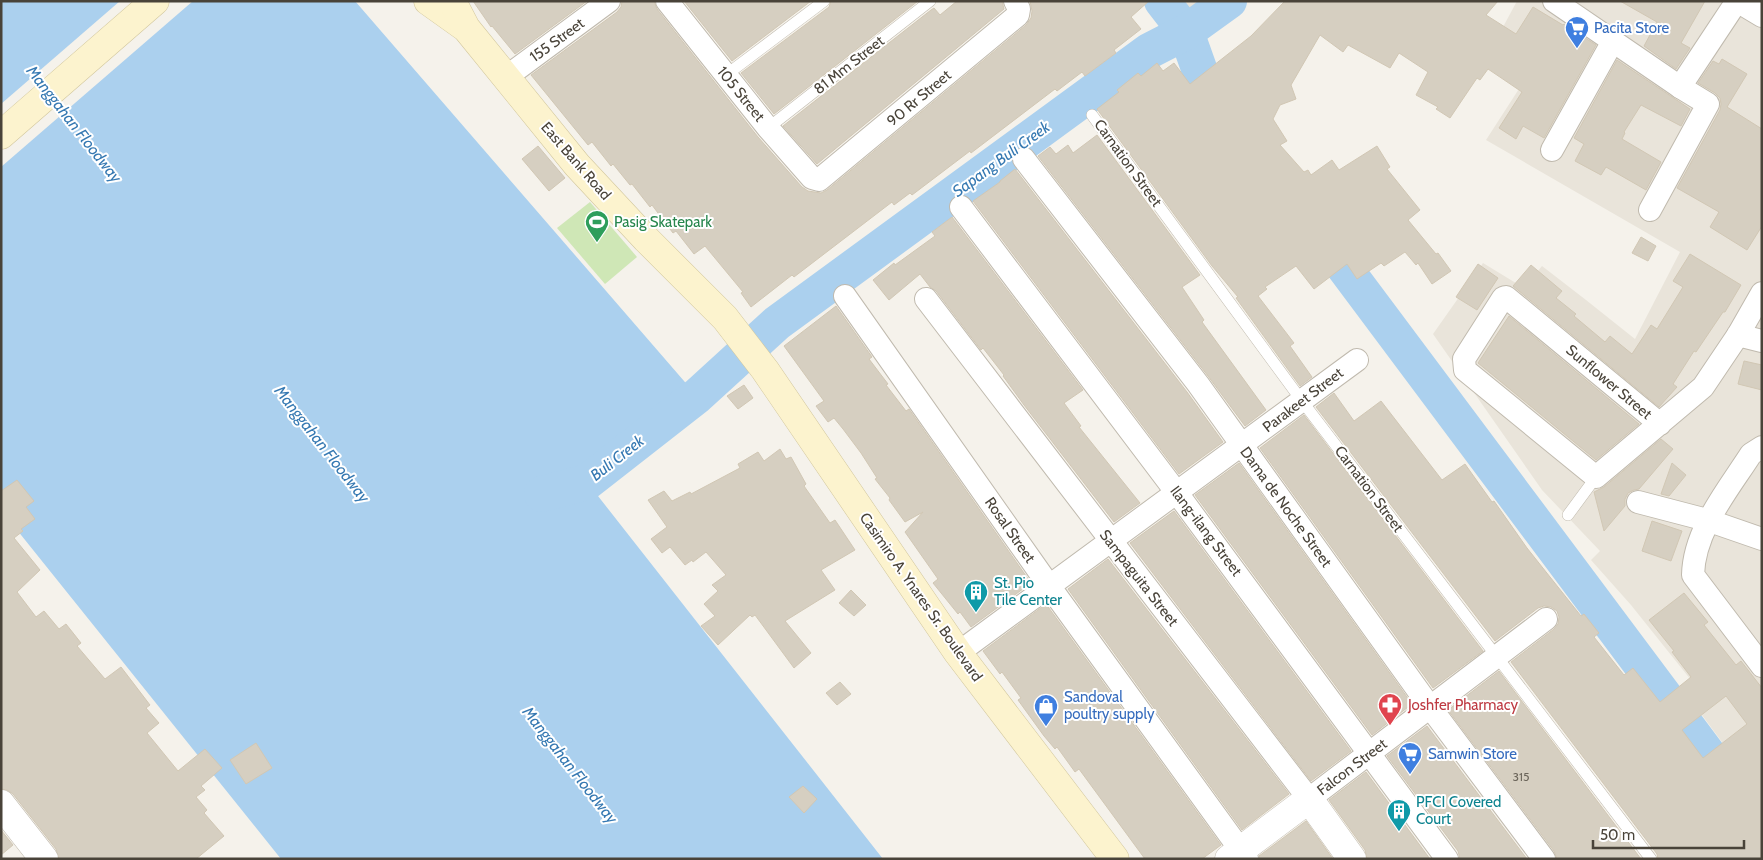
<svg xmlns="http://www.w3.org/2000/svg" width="1763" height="860" font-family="Cabin,sans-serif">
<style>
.residential{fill:#e9e4da}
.green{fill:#cfe7b6}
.water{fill:#abd0ee}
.pier{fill:#f5f2eb}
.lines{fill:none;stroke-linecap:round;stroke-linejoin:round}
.river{stroke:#abd0ee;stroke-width:36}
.building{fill:#d6cfc1;stroke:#d1c7b4;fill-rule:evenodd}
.service-casing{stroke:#c0baae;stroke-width:12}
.minor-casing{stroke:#c0baae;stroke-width:24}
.tertiary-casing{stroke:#c0baae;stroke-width:29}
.secondary-casing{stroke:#d2c79d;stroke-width:29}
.service{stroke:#fff;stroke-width:11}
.minor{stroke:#fff;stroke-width:22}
.tertiary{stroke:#fff;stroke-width:28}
.secondary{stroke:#fcf3ce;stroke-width:28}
.labels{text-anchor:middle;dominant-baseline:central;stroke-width:4;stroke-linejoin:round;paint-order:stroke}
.number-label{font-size:12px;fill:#6c665b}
.shop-label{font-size:15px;fill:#366cbe;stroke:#fff;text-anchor:start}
.street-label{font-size:15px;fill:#494339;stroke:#fff}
.leisure-label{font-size:15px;fill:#27864d;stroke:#fff;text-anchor:start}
.culture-label{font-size:15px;fill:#0d838f;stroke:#fff;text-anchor:start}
.health-label{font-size:15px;fill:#be3a42;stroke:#fff;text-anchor:start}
.water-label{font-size:16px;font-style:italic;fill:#3679b2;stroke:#fff}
</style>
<rect width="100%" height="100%" fill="#f5f2eb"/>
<!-- residential -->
<g class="residential">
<path d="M1179,1H1213L1202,13L1182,4Z"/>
<path d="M1517,1H1762V796L1682,688L1691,680L1631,605L1591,560L1600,551L1542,490L1433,334L1483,263L1524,288L1542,266L1586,300L1635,339L1680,252L1486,140L1539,58L1496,40Z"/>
</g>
<!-- green -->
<path class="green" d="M590,202L637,257L605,284L557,228Z"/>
<!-- water -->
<path class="water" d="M1,1H355L697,396L587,482L883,859H281L1,510Z"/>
<!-- pier -->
<path class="pier" d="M120,1H193L1,167V104Z"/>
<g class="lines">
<!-- river -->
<g class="river">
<path d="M1162,1L1186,32L1207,91L1228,115"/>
<path d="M1314,227L1737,793"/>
<path d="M542,494L587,482L697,396L777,323L1149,51L1186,32L1229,1"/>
</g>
</g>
<!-- building -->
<g class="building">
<path d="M473,1H587L515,54L492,26L491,27Z"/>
<path d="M622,1H654L657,9L758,137L802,187L808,191L821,193L827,190L1026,25L1031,18L1032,11L1030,1H1149L1131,17L1141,29L1114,50L1116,53L1085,76L1082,72L1057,91L1055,89L971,153L970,151L912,195L910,193L894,205L892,202L794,277L792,275L751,307L741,293L743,292L705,246L694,254L676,231L673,233L652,205L650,207L632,184L630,185L613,164L611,166L592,142L588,145L531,75L617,12L621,7Z"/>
<path d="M684,1H811L732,61Z"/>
<path d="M831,1H918L774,114L741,73L829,7Z"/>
<path d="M957,1H1002L1004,9L817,164L783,126L931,10L934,8L940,15Z"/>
<path d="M1285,1H1498L1486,15L1516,34L1533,7L1563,25L1564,24L1596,45L1544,138L1523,126L1516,139L1499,128L1522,92L1488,69L1480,80L1477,78L1450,118L1436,109L1438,107L1416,95L1428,72L1399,53L1390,68L1348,45L1343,52L1320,35L1291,85L1296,99L1280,105L1273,119L1287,141L1280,145L1304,172L1308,170L1311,175L1332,160L1339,170L1377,146L1390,167L1387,169L1420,210L1408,220L1436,254L1438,253L1451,271L1432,284L1418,263L1416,265L1405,252L1384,266L1381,263L1357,279L1347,264L1314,289L1296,266L1265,287L1267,289L1258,296L1294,343L1290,346L1312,377L1300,386L1236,298L1238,297L1212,266L1097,109L1119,92L1117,90L1138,73L1141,76L1157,63L1163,71L1174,63L1190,84L1251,36Z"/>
<path d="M1620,1H1705L1681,43L1690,48L1676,69L1644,46L1657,22Z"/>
<path d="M1722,59L1747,74L1727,107L1762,129V226L1747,250L1710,227L1719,212L1677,188L1720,110L1721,104L1720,98L1715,93L1698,83L1713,61L1719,64Z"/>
<path d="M1617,60L1690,109L1681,126L1641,105L1624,132L1625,133L1622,139L1661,162L1646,190L1606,167L1601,175L1575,161L1584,144L1574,138Z"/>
<path d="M1097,135L1200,275L1182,287L1204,320L1202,322L1266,410L1245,426L1208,376L1038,156L1050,147L1056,154L1068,145L1073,153Z"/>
<path d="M538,146L565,178L549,191L522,159Z"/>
<path d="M1015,169L1187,392L1223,442L1179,474L973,201L1000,182V181Z"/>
<path d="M952,217L1083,390L1064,403L1081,426L1079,427L1140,503L1114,522L1024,405L1003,376L1004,375L983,348L981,350L936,291L930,287L920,274L889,300L873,280L894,263L895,265L935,236L932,232Z"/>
<path d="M1641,237L1656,246L1648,261L1632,253Z"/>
<path d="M1690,254L1741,285L1725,312H1723L1696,352L1694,351L1673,384L1677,387L1659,407L1513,286L1531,265L1562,291L1556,298L1576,314L1574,316L1605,342L1610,336L1632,354L1651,325L1657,329L1683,287L1673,281Z"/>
<path d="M1478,264L1498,278L1477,310L1456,297Z"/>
<path d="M836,306L872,357L869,359L888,384L886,385L906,411L909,409L1031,583L971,627L960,612L958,614L933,583L938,579L905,532L923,512L905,522L889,500L890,498L875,479L877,478L861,453L843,429L834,418L828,422L816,406L824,401L784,346Z"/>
<path d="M1509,316L1639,424L1596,460L1478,363Z"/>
<path d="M1744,361L1762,365V390L1738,384Z"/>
<path d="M744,385L753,398L738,409L727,396Z"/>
<path d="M1334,393L1354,421L1381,401L1442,480L1465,464L1492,502L1494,501L1527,548L1581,616L1584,614L1599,633L1594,637L1624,675L1633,668L1660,702L1691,677L1672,652L1674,651L1649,620L1684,593L1708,622L1704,625L1736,665L1741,661L1762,688V859H1658L1657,854L1511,662L1554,629L1558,624L1559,617L1557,611L1551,607L1544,606L1538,608L1495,641L1316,407ZM1726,696L1747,724L1703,758L1682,730Z"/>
<path d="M1304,415L1483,651L1433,688L1260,448Z"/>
<path d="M1661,439L1673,449L1639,489L1634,490L1628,493L1625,499V506L1604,531L1594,492L1604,487Z"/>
<path d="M780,449L786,459L791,457L806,484L804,486L830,523L835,520L855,550L821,570L835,590L785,621L811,653L794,668L755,615L752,617L750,615L718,645L701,626L715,616L704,604L718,591L712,585L726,575L706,552L693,562L692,560L685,565L670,547L662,553L651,539L667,527L648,500L664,491L672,501L690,492L691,494L740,468L738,464L758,452L764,461Z"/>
<path d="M1239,463L1412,704L1372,735L1195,495Z"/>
<path d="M1672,463L1686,475L1669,496L1661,494Z"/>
<path d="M17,480L34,501L26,507L35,519L21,529L23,531L14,538L40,570L17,592L36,617L44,611L59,629L66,624L81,643L77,646L105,679L121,667L150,705L146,708L159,723L147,733L178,771L205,749L222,768L201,786L205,790L196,797L207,810L204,813L224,836L196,859H59L56,849L13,794L7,790L1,789V491Z"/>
<path d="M1174,511L1351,751L1311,781L1130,543Z"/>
<path d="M1652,521L1682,531L1671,561L1642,551Z"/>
<path d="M1108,559L1289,794L1242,830L1068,589Z"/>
<path d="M851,590L866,605L854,616L839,603Z"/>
<path d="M1046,604L1221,845L1202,859H1145L1079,769L1075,772L1057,747L1055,749L1044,736L1018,700L1021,698L1002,672L1000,674L983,651Z"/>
<path d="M1499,671L1641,859H1557L1554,851L1448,710Z"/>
<path d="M840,682L851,694L837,705L826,693Z"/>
<path d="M1427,726L1527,859H1460L1458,851L1387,756Z"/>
<path d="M256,743L272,768L246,784L230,760Z"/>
<path d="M1366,772L1430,859H1367L1365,850L1329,800Z"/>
<path d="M803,786L817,799L804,813L789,797Z"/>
<path d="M1306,821L1333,859H1260L1259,856Z"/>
<path d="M1,830L13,845L1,855Z"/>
</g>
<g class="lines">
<!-- service casing -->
<g class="service-casing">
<g id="service">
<path d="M726,75L824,1"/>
<path d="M1092,115L1302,401L1651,859"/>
<path d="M768,128L930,1"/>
<path d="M1568,515L1596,477"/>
</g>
</g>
<!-- minor casing -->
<g class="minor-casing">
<g id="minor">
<path d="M667,1L768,128L812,178L819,180L1018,15L1019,9L1015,1"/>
<path d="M1554,1L1680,87L1708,104L1650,210"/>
<path d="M1737,1L1762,16"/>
<path d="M505,78L609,1"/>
<path d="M1680,87L1737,1"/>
<path d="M1552,150L1613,41"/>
<path d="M1024,159L1198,384L1430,707L1544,859"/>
<path d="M961,207L1177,493L1447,859"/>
<path d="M845,296L1050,587L1247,859"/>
<path d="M926,299L1309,799L1546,619"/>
<path d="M1738,335L1762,341"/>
<path d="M1660,424L1506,297L1503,298L1464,359L1465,370L1596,477L1703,387L1738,335L1762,293"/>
<path d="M1762,447L1751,454C1728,490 1694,530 1693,575L1762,666"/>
<path d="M1638,502L1707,520L1762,539"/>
<path d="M958,653L1357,360"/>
</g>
</g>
<!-- tertiary casing -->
<g class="tertiary-casing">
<g id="tertiary">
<path d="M1,804L44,859"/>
<path d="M1229,859L1309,799L1352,859"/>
</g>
</g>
<!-- secondary casing -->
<g class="secondary-casing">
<g id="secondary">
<path d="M428,1L463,26"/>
<path d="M452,1L466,28L577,165L646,239L725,318L765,370L958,653L1115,859"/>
<path d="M1,135L155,1"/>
</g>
</g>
<!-- service -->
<use href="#service" class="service"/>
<!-- minor -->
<use href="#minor" class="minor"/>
<!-- tertiary -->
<use href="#tertiary" class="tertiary"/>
<!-- secondary -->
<use href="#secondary" class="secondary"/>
</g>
<!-- icons -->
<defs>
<g id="supermarket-pin" transform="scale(1.25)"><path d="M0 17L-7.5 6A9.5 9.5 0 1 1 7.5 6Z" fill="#3f7fe0" stroke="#fff"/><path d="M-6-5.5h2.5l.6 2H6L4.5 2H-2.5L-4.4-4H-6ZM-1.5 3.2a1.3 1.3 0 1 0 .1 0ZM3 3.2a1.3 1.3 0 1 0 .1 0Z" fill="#fff"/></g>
<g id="stadium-pin" transform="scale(1.25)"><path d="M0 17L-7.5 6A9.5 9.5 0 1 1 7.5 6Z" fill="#2e9e5b" stroke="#fff"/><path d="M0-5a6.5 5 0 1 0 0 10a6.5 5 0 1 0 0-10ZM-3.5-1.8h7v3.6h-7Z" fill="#fff"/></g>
<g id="building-pin" transform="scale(1.25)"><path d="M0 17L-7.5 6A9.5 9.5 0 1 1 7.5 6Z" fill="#0f9aa8" stroke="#fff"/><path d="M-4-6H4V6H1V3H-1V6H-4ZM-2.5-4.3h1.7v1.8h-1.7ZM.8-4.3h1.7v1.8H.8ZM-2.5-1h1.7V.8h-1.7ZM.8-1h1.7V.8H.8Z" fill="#fff"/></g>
<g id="pharmacy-pin" transform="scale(1.25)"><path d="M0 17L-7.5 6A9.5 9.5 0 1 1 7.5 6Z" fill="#e0444e" stroke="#fff"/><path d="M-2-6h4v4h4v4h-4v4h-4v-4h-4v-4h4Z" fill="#fff"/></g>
<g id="shop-pin" transform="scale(1.25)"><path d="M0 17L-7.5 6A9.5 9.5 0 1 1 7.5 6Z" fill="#3f7fe0" stroke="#fff"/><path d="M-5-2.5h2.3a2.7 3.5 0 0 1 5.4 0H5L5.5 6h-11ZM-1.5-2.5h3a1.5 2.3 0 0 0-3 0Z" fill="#fff"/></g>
</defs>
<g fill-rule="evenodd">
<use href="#supermarket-pin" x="1577" y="28"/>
<use href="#stadium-pin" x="597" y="222"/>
<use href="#building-pin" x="976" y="592"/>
<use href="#pharmacy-pin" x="1390" y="705"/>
<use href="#shop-pin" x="1046" y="706"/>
<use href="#supermarket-pin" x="1410" y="754"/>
<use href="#building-pin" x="1399" y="811"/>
</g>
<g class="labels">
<!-- number labels -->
<g class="number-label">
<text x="1521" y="776">315</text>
</g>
<!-- shop labels -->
<g class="shop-label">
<text x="1594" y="28">Pacita Store</text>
<text x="1064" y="697">Sandoval<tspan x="1064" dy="17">poultry supply</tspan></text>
<text x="1428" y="754">Samwin Store</text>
</g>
<!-- street labels -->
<g class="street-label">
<text transform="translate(557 40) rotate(-36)">155 Street</text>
<text transform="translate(849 65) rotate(-38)">81 Mm Street</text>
<text transform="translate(741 94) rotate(51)">105 Street</text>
<text transform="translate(919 98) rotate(-40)">90 Rr Street</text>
<text transform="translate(576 161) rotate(49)">East Bank Road</text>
<text transform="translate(1128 163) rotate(54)">Carnation Street</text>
<text transform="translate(1609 382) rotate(40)">Sunflower Street</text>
<text transform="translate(1303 400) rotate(-37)">Parakeet Street</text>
<text transform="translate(1369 489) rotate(53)">Carnation Street</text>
<text transform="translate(1286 507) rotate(54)">Dama de Noche Street</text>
<text transform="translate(1010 530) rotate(55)">Rosal Street</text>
<text transform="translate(1206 531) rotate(53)">Ilang-ilang Street</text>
<text transform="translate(1139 578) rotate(52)">Sampaguita Street</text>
<text transform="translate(921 597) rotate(55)">Casimiro A. Ynares Sr. Boulevard</text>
<text transform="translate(1352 767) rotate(-37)">Falcon Street</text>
</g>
<!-- leisure labels -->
<g class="leisure-label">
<text x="614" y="222">Pasig Skatepark</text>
</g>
<!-- culture labels -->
<g class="culture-label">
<text x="994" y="583">St. Pio<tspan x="994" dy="17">Tile Center</tspan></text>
<text x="1416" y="802">PFCI Covered<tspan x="1416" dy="17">Court</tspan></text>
</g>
<!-- health labels -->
<g class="health-label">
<text x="1408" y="705">Joshfer Pharmacy</text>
</g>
<!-- water labels -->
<g class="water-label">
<text transform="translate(74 124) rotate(52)">Manggahan Floodway</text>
<text transform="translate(1001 159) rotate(-36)">Sapang Buli Creek</text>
<text transform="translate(322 444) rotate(52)">Manggahan Floodway</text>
<text transform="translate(617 458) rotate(-38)">Buli Creek</text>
<text transform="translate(570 765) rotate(52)">Manggahan Floodway</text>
</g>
</g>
<!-- border -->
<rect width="1763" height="860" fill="none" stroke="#494339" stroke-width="5"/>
<!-- scale -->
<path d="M1593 840v8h151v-8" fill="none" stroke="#494339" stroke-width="2.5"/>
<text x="1600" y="840" font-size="15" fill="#494339" stroke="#ffffff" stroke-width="4" paint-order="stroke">50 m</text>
</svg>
